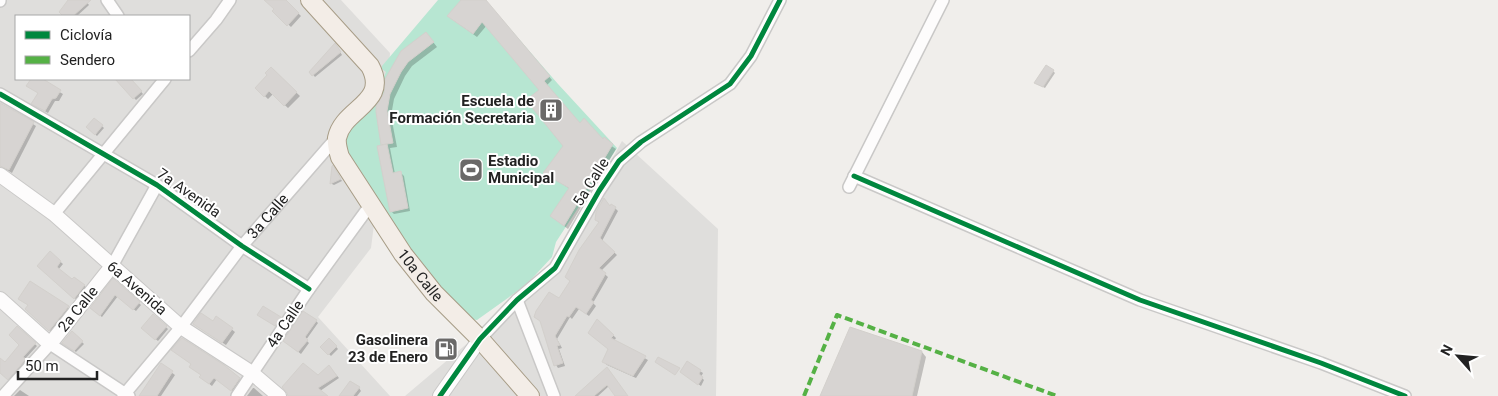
<svg xmlns="http://www.w3.org/2000/svg" width="1498" height="396" font-family="Roboto,sans-serif">
<style>
.residential{fill:#dfdedc;fill-rule:evenodd}
.pitch{fill:#b7e6d2}
.shadow{fill:#0003}
.building{fill:#d7d4d2;stroke:#d3d0cc}
.lines{fill:none;stroke-linecap:round;stroke-linejoin:round}
.minor-casing{stroke:#c9c8c7;stroke-width:14}
.tertiary-casing{stroke:#c9c8c7;stroke-width:16}
.primary-casing{stroke:#a79c86;stroke-width:20}
.minor{stroke:#fdfcfc;stroke-width:11}
.tertiary{stroke:#fdfcfc;stroke-width:14}
.primary{stroke:#f3ede7;stroke-width:18}
.quiet{stroke:#55b145;stroke-width:4;stroke-dasharray:8 4;stroke-linecap:butt}
.cycleway-casing{stroke:#fff;stroke-width:8}
.cycleway{stroke:#00873e;stroke-width:5}
.labels{text-anchor:middle;dominant-baseline:central;stroke-width:4;stroke-linejoin:round;paint-order:stroke}
.poi-label{font-size:15px;font-weight:bold;fill:#222;stroke:#fff;text-anchor:end}
.street-label{font-size:15px;fill:#222;stroke:#fff}
</style>
<rect width="100%" height="100%" fill="#f0eeeb"/>
<!-- residential -->
<g class="residential">
<path d="M0,0H341L390,53L381,169L371,248L318,317L390,396H0ZM16,16H189V79H16Z"/>
<path d="M622,141L718,229L716,396H405L548,275Z"/>
</g>
<!-- pitch -->
<path class="pitch" d="M438,0H485L558,84L617,148L556,242L552,257L526,285L477,320L470,319L422,270L342,147L344,129L375,98L386,72L382,69V66Z"/>
<!-- shadow -->
<g class="shadow">
<path d="M70,0H85L89,5L77,16H65L61,12Z"/>
<path d="M265,0H284L301,16L291,27L274,11L276,9Z"/>
<path d="M461,0H484L552,80L547,85L580,125L616,149L568,229L555,219L570,189L545,173L565,146L540,90L487,25L477,37L452,19Z"/>
<path d="M430,38L437,47L412,66L405,76L394,99L391,116L397,147L390,148L395,174L401,173L404,176L410,211L394,214L391,211L383,146L382,145L386,79Z"/>
<path d="M337,47L342,55L315,77L311,72Z"/>
<path d="M271,69L300,96L288,108L273,94L268,99L257,88L269,76Z"/>
<path d="M1053,71L1055,73L1045,88L1037,84Z"/>
<path d="M32,79H36L63,94L59,101H55L48,113L36,106L39,93L28,85Z"/>
<path d="M119,79H130L143,94L136,100L118,80Z"/>
<path d="M0,104L36,126L12,173L0,166Z"/>
<path d="M94,119L104,128L97,136L87,127Z"/>
<path d="M334,168L342,181L334,185L332,184Z"/>
<path d="M610,208H615L618,211L602,241L617,255L601,271L608,277L593,303L596,306L589,316L579,309L572,319L570,317L557,339L562,348L559,349L565,366L558,368L556,365L541,321L559,300L572,281L600,223L596,219Z"/>
<path d="M50,253L63,264L58,270L72,281L75,278L87,288L77,300L39,266Z"/>
<path d="M113,280L141,305L136,311L118,296L102,317L93,310Z"/>
<path d="M30,282L70,309L52,332L26,309L29,306Z"/>
<path d="M153,316L168,329L158,341L143,328Z"/>
<path d="M261,317L280,318L282,320L278,327Z"/>
<path d="M217,318L235,332L226,345L194,324L214,322Z"/>
<path d="M316,321L318,323L306,340L309,343L301,354L287,343Z"/>
<path d="M598,321L616,338L614,341L648,360L636,378L607,365L604,362L610,349Z"/>
<path d="M17,328L37,346L25,359L27,362L10,381L0,372V366L5,364L21,345Z"/>
<path d="M851,328L922,352L926,357L917,396H821Z"/>
<path d="M72,333L84,344L76,352L66,345Z"/>
<path d="M329,339L338,349L331,356L322,347Z"/>
<path d="M687,363L703,373L701,377L704,380L701,386L684,374Z"/>
<path d="M161,365L175,375L161,396H140Z"/>
<path d="M331,369L339,378L320,391L326,396H288L318,376Z"/>
<path d="M607,369L627,396H617L609,386L598,396H577Z"/>
<path d="M202,375L239,379L241,381L234,392L217,379L212,386L203,379Z"/>
<path d="M253,388H254L263,396H247Z"/>
<path d="M359,388L361,391L357,396H341Z"/>
<path d="M20,390L29,396H14Z"/>
</g>
<!-- building -->
<g class="building">
<path d="M68,0H91L73,16H63L59,12Z"/>
<path d="M264,0H286L299,13L287,26L272,11L274,9Z"/>
<path d="M461,0H486L550,76L544,81L580,123L584,118L603,139L604,137L613,144L564,226L550,216L569,188L543,173L563,146L526,100L539,90L482,22L473,34L447,16Z"/>
<path d="M426,32L434,42L408,62L401,72L390,94L387,111L393,143L381,145L376,112V106L384,93L385,79L401,51Z"/>
<path d="M335,43L341,52L312,76L309,72Z"/>
<path d="M1046,65L1054,70L1043,87L1034,83Z"/>
<path d="M271,67L297,92L284,106L269,91L264,97L255,88L267,75L265,73Z"/>
<path d="M31,79H43L61,90L56,98L52,99L45,111L31,104L38,93L26,86Z"/>
<path d="M115,79H131L142,91L133,99Z"/>
<path d="M0,103L34,122L9,170L0,166Z"/>
<path d="M94,118L103,125L95,135L86,127Z"/>
<path d="M387,144L393,173L401,171L408,208L390,212L377,146Z"/>
<path d="M333,165L341,179L330,184L332,166Z"/>
<path d="M604,198L610,206L611,204L616,207L600,238L615,252L599,268L606,273L591,300L594,302L586,314L576,307L569,317L567,316L555,336L560,345L557,346L563,363L554,366L540,321L534,317L536,311L549,292L559,298L570,281L565,277L579,250L599,222L595,220L596,212Z"/>
<path d="M50,251L61,261L57,267L72,279L74,277L85,285L74,299L37,266Z"/>
<path d="M113,278L140,302L133,310L115,295L100,316L90,308Z"/>
<path d="M30,281L69,306L49,331L25,309L28,305L18,299Z"/>
<path d="M263,306L281,317L275,326L257,315Z"/>
<path d="M303,311L317,320L305,337L308,340L298,352L283,341Z"/>
<path d="M201,313L213,321L216,316L233,328L222,343L193,324Z"/>
<path d="M153,314L167,326L155,340L141,328Z"/>
<path d="M597,319L614,335L611,338L646,356L633,376L602,362L608,349L588,333Z"/>
<path d="M17,326L36,343L23,357L26,359L8,380L0,373V358L5,362L19,345L9,335Z"/>
<path d="M850,327L922,351L912,396H820Z"/>
<path d="M72,331L83,341L74,351L62,343Z"/>
<path d="M182,338L224,365L240,378L231,391L214,378L209,384L199,377L201,375L189,367L191,364L171,350Z"/>
<path d="M329,338L337,346L328,355L320,347Z"/>
<path d="M658,357L680,368L675,375L655,362Z"/>
<path d="M687,361L701,370L699,374L703,377L698,385L680,372Z"/>
<path d="M161,363L173,371L157,396H139Z"/>
<path d="M303,363L318,375L329,365L337,376L318,388L328,396H288L287,393L282,387Z"/>
<path d="M607,367L628,396H615L607,385L594,396H575Z"/>
<path d="M350,381L360,387L353,396H339Z"/>
</g>
<g class="lines">
<!-- minor casing -->
<g class="minor-casing">
<g id="minor">
<path d="M107,0L118,16"/>
<path d="M0,1V0"/>
<path d="M189,51L216,20L230,0"/>
<path d="M0,94L157,185L242,246L309,289"/>
<path d="M854,176L1140,300L1321,363L1405,396"/>
<path d="M849,187L943,0"/>
<path d="M54,214L165,79"/>
<path d="M112,266L157,185"/>
<path d="M517,300L554,396"/>
<path d="M480,339L517,300L555,268L599,191L619,161L641,142L730,84L751,56L780,0"/>
<path d="M3,396L50,344L129,396"/>
<path id="s1" d="M123,396L181,327L242,246L337,137"/>
<path d="M237,396L309,289L371,204"/>
</g>
</g>
<!-- tertiary casing -->
<g class="tertiary-casing">
<g id="tertiary">
<path d="M0,175L54,214L181,327L252,373L279,396"/>
<path d="M0,299L50,344L112,266"/>
<path d="M440,396L480,339"/>
</g>
</g>
<!-- primary casing -->
<g class="primary-casing">
<g id="primary">
<path id="s2" d="M310,0L370,66C390,103 343,108 337,138C336,144 338,150 340,157L403,254L434,293L480,339L530,396"/>
</g>
</g>
<!-- minor -->
<use href="#minor" class="minor"/>
<!-- tertiary -->
<use href="#tertiary" class="tertiary"/>
<!-- primary -->
<use href="#primary" class="primary"/>
<!-- quiet -->
<path class="quiet" d="M804,396L837,315L1057,396"/>
<!-- cycleway casing -->
<g class="cycleway-casing">
<g id="cycleway">
<path d="M0,94L157,185L242,246L309,289"/>
<path d="M854,176L1140,300L1321,363L1405,396"/>
<path d="M440,396L480,339L517,300L555,268L599,191L619,161L641,142L730,84L751,56L780,0"/>
</g>
</g>
<!-- cycleway -->
<use href="#cycleway" class="cycleway"/>
</g>
<!-- icons -->
<defs>
<g id="building-square" transform="scale(1.25)"><rect x="-9" y="-9" width="18" height="18" rx="4" fill="#6a6968" stroke="#fff"/><path d="M-4-6H4V6H1V3H-1V6H-4ZM-2.5-4.3h1.7v1.8h-1.7ZM.8-4.3h1.7v1.8H.8ZM-2.5-1h1.7V.8h-1.7ZM.8-1h1.7V.8H.8Z" fill="#fff"/></g>
<g id="stadium-square" transform="scale(1.25)"><rect x="-9" y="-9" width="18" height="18" rx="4" fill="#6a6968" stroke="#fff"/><path d="M0-5a6.5 5 0 1 0 0 10a6.5 5 0 1 0 0-10ZM-3.5-1.8h7v3.6h-7Z" fill="#fff"/></g>
<g id="fuel-square" transform="scale(1.25)"><rect x="-9" y="-9" width="18" height="18" rx="4" fill="#6a6968" stroke="#fff"/><path d="M-5.5-6h7V0h2V4h1.3V-2.5L3-4.5l.8-.8L6-3V5H2.5V1h-1V6h-7ZM-4.2-4.7v3.2H.2V-4.7Z" fill="#fff"/></g>
</defs>
<g fill-rule="evenodd">
<use href="#building-square" x="551" y="110"/>
<use href="#stadium-square" x="471" y="170"/>
<use href="#fuel-square" x="446" y="349"/>
</g>
<g class="labels">
<!-- poi labels -->
<g class="poi-label">
<text x="534" y="101">Escuela de<tspan x="534" dy="17">Formación Secretaria</tspan></text>
<text x="488" y="161" text-anchor="start">Estadio<tspan x="488" dy="17">Municipal</tspan></text>
<text x="428" y="340">Gasolinera<tspan x="428" dy="17">23 de Enero</tspan></text>
</g>
<!-- street labels -->
<g class="street-label">
<text transform="translate(591 182) rotate(-58)">5a Calle</text>
<text transform="translate(189 193) rotate(35)">7a Avenida</text>
<text stroke="none"><textPath href="#s1" startOffset="231">3a Calle</textPath></text>
<text stroke="none"><textPath href="#s2" startOffset="338">10a Calle</textPath></text>
<text transform="translate(137 288) rotate(41)">6a Avenida</text>
<text transform="translate(78 309) rotate(-51)">2a Calle</text>
<text transform="translate(285 324) rotate(-56)">4a Calle</text>
</g>
</g>
<!-- legend -->
<rect x="15" y="15" width="175" height="65" fill="#ffffff" stroke="#a7a7a7"/>
<rect x="25" y="31" width="25" height="8" fill="#00873e" stroke="#a7a7a7"/>
<text x="60" y="40" font-size="15" fill="#222222">Ciclovía</text>
<rect x="25" y="56" width="25" height="8" fill="#55b145" stroke="#a7a7a7"/>
<text x="60" y="65" font-size="15" fill="#222222">Sendero</text>
<!-- north arrow -->
<g transform="translate(1458 356) rotate(297)" stroke="#ffffff" stroke-width="4" paint-order="stroke">
<path d="M0-4L9 19L0 12L-9 19Z" fill="#222222"/>
<text y="-8" font-size="14" font-weight="bold" text-anchor="middle" fill="#222222">N</text>
</g>
<!-- scale -->
<path d="M18 371v8h79v-8" fill="none" stroke="#222222" stroke-width="2.5"/>
<text x="25" y="371" font-size="15" fill="#222222" stroke="#ffffff" stroke-width="4" paint-order="stroke">50 m</text>
</svg>
